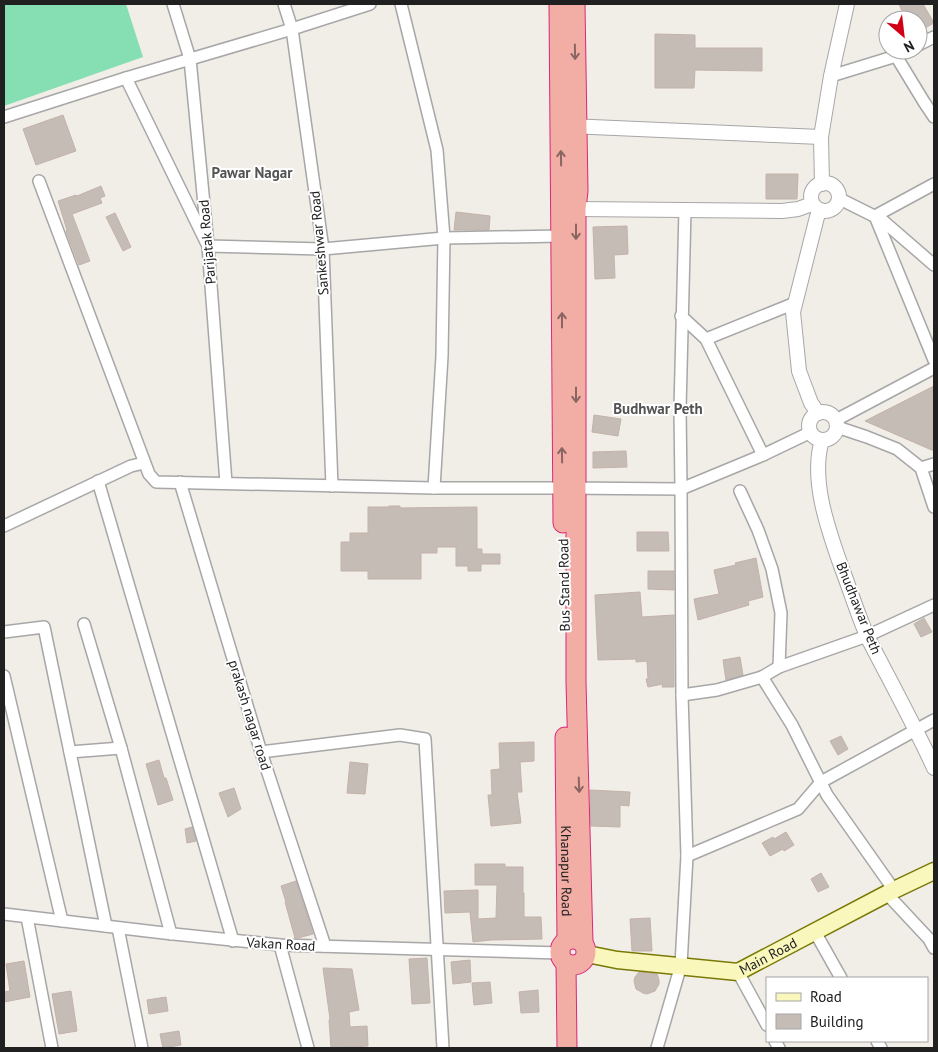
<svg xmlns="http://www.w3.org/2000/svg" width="938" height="1052" font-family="'PT Sans',sans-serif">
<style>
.pitch{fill:#85dfb3}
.building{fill:#c6bcb6;stroke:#c3b2a9}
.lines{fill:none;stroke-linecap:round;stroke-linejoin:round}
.minor-casing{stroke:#a7a7a7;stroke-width:14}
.tertiary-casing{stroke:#a7a7a7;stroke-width:16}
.secondary-casing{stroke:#797a05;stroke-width:19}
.trunk-casing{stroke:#dc2778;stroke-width:21}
.minor{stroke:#fff;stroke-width:11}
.tertiary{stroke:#fff;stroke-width:14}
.secondary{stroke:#faf7bc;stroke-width:16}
.trunk{stroke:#f2ada5;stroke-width:19}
.oneway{stroke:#896662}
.labels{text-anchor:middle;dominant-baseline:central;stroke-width:4;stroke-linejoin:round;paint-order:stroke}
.street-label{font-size:14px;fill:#202020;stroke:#fff}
.neighbourhood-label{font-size:15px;font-weight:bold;fill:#535353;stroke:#fff}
</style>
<rect width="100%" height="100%" fill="#f1ede7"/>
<!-- pitch -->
<path class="pitch" d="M4,4H126L143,57L4,106Z"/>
<!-- building -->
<g class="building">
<path d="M899,4H923L934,23L925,28L927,32L918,37V20H906Z"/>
<path d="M655,34L695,35V48H762V71L695,70L694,88H655Z"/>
<path d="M63,115L76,151L36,165L23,129Z"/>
<path d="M766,174H798L797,199H766Z"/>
<path d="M101,186L105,196L100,198L102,203L72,214L90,261L79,265L66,231L67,230L58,201L76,195L77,196Z"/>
<path d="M456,212L490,216L489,230H454Z"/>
<path d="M115,213L131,247L123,251L106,217Z"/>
<path d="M627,226L628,254L614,255L615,278L595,279L593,227Z"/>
<path d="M934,386V451L865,421Z"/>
<path d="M594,415L621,419L618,436L592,432Z"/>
<path d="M626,451L627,467L593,468V452Z"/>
<path d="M389,506H400V508L477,507V549H482V554H500V564H481V571H468V566H456V547H437V553H421V579H368V571H341V542H350V533H368V507H389Z"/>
<path d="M637,532H668L669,551H637Z"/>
<path d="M756,558L763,597L748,601L749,605L698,620L694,599L719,594L714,570L736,565L735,563Z"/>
<path d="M648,571H674V590L648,589Z"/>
<path d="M640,592L642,617L674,615V687H662L663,684L648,687L646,679H648L647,661L636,662V659L598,660L595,595Z"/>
<path d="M924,618L932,632L921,637L914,624Z"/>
<path d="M740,657L743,675L726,680L723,660Z"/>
<path d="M841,736L848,749L838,755L830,741Z"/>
<path d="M534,742V761L520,762L522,792H517L521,823L491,826L488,795H492L491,770L500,769L499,743Z"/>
<path d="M159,760L164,778H166L173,800L158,805L146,764Z"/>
<path d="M350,762L368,764L365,794L347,793Z"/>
<path d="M234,788L241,809L228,817L219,793Z"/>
<path d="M590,790L630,792L629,806L620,805V827L591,826Z"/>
<path d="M192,827L196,841L187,843L185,829Z"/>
<path d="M786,832L794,845L784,851L783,849L770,856L762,843L773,837L774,839Z"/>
<path d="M475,864H505V867H523V893H524V917H541L542,939L491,940L473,942L470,912L445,913L444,891L478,890V919L496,918L497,885H475Z"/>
<path d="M821,873L829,887L818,892L811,879Z"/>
<path d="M296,881L313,934L298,938H295L285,902H286L281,886Z"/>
<path d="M650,918L652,951H632L630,919Z"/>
<path d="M427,958L430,1003L412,1004L409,959Z"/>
<path d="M470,960L471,982L453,984L451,962Z"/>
<path d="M24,961L30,997L4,1002V992L10,991L6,964Z"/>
<path d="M323,968L352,969L359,1010L349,1012L350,1027L367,1026L368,1046L331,1048L329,1020L330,1019Z"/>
<path d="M639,972L657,974L659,980V984L655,991L647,994L643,993L636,989L634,981L635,977Z"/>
<path d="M490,982L492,1003L474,1005L472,983Z"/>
<path d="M538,990L539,1012L521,1013L519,992Z"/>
<path d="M71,991L77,1031L59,1034L52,994Z"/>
<path d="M166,997L168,1011L149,1014L147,1000Z"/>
<path d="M179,1031L181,1045L163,1048L160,1034Z"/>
</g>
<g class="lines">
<!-- minor casing -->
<g class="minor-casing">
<g id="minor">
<path d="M173,4L190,59L208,246L226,483"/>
<path d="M284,4L292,29L323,249L332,486"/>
<path d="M401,4L437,150L444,238L442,356L434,488"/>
<path d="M918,45L934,37"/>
<path d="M896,56L924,102L934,117"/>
<path d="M831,76L896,56L909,50"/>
<path d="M126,78L208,246L323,249L444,238L561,236"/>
<path d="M4,117L126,78L292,29L370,4"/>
<path d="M39,181L149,474L156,482L434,488H563L681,489L763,455L811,432"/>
<path d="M934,184L875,216L934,360"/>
<path d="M840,199L882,220L934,265"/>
<path d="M681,316L706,339L763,455"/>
<path d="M706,339L795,303"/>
<path d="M836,420L934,368"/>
<path d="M837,427L867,437L897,449L921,468L934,507"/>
<path d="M921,468L934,464"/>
<path d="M98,481L233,941"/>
<path d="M180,482L261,752L325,946"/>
<path d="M740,491L758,530L772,569L781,613L779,667"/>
<path d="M4,526L131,466L144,463"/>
<path d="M84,624L121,748L171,934"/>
<path d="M4,632L44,627L106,926"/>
<path d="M4,676L62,921"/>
<path d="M762,677L792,725L827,795L894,890"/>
<path d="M682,695L717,690L762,677L779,667L867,636L934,605"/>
<path d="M70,752L121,748"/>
<path d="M261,752L400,735L425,739L443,1048"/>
<path d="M687,856L798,809L821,782L934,720"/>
<path d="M887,894L929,939L934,948"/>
<path d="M4,914L164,933L280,945L560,953"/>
<path d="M27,917L52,1048"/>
<path d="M118,928L142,1048"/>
<path d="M815,932L841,978"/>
<path d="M280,945L308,1048"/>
<path d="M738,972L767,1025"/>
<path d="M775,1041L779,1048"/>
<path d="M877,1041L881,1048"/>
<path d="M657,1048L681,965L687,856L682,695L681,489L680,409L685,210"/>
</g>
</g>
<!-- tertiary casing -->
<g class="tertiary-casing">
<g id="tertiary">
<path d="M569,126L821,137"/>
<circle cx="825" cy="197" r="14"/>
<path d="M822,184L821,137L831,76L847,4"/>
<path d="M576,209L782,211L798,209L812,204"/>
<circle cx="823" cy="426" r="14"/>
<path d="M818,413L811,403L799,371L793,312L817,217L820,210"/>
<path d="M822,440C810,479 828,529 841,566C850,589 858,616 868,638C890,681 914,724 934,768"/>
</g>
</g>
<!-- secondary casing -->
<g class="secondary-casing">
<g id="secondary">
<path id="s1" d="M587,954L617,960L738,972L894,890L934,871"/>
</g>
</g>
<!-- trunk casing -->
<g class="trunk-casing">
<g id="trunk">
<path d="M559,4L563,523"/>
<path d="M575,4L578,191L576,209V682L583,942"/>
<path id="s2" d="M565,737L567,939"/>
<circle cx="573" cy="952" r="13"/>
<path d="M566,963L567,1048"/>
</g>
</g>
<!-- minor -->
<use href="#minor" class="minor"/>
<!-- tertiary -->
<use href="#tertiary" class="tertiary"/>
<!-- secondary -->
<use href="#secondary" class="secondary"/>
<!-- trunk -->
<use href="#trunk" class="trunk"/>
</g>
<!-- one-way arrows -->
<defs><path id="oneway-shaft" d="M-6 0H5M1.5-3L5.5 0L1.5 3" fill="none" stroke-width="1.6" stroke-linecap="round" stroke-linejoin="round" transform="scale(1.25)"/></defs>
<g class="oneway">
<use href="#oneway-shaft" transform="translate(575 52) rotate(89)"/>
<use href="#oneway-shaft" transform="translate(561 158) rotate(-91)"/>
<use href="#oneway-shaft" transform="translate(576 232) rotate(90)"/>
<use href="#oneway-shaft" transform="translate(562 320) rotate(-90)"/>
<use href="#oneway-shaft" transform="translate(576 395) rotate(90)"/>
<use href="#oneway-shaft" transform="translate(562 455) rotate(-91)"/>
<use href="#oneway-shaft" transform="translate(579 785) rotate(88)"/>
</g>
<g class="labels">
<!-- street labels -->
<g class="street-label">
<text transform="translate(207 242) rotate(-95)">Parijatak Road</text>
<text transform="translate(319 243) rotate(-95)">Sankeshwar Road</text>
<text transform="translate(564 585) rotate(-91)">Bus Stand Road</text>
<text transform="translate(859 608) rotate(68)">Bhudhawar Peth</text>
<text transform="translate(250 715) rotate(73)">prakash nagar road</text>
<text stroke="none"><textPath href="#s2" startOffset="134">Khanapur Road</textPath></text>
<text transform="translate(281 944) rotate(3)">Vakan Road</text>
<text stroke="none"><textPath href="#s1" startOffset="186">Main Road</textPath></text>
</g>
<!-- neighbourhood labels -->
<g class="neighbourhood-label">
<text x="252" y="172">Pawar Nagar</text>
<text x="658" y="408">Budhwar Peth</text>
</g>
</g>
<!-- border -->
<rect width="938" height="1052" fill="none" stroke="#202020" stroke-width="10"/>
<!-- legend -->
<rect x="766" y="977" width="162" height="65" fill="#ffffff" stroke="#a6a6a6"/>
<rect x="776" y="993" width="25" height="8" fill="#faf7bc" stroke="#a6a6a6"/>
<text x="810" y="1002" font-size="15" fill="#202020">Road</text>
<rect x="776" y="1014" width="25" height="15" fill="#c6bcb6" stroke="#a6a6a6"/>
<text x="810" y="1027" font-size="15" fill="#202020">Building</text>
<!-- north arrow -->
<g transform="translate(903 35) rotate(152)"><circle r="24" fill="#ffffff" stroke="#a6a6a6"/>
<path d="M0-4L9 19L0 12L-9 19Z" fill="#d10015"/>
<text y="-8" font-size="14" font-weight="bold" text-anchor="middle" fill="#202020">N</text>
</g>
</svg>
